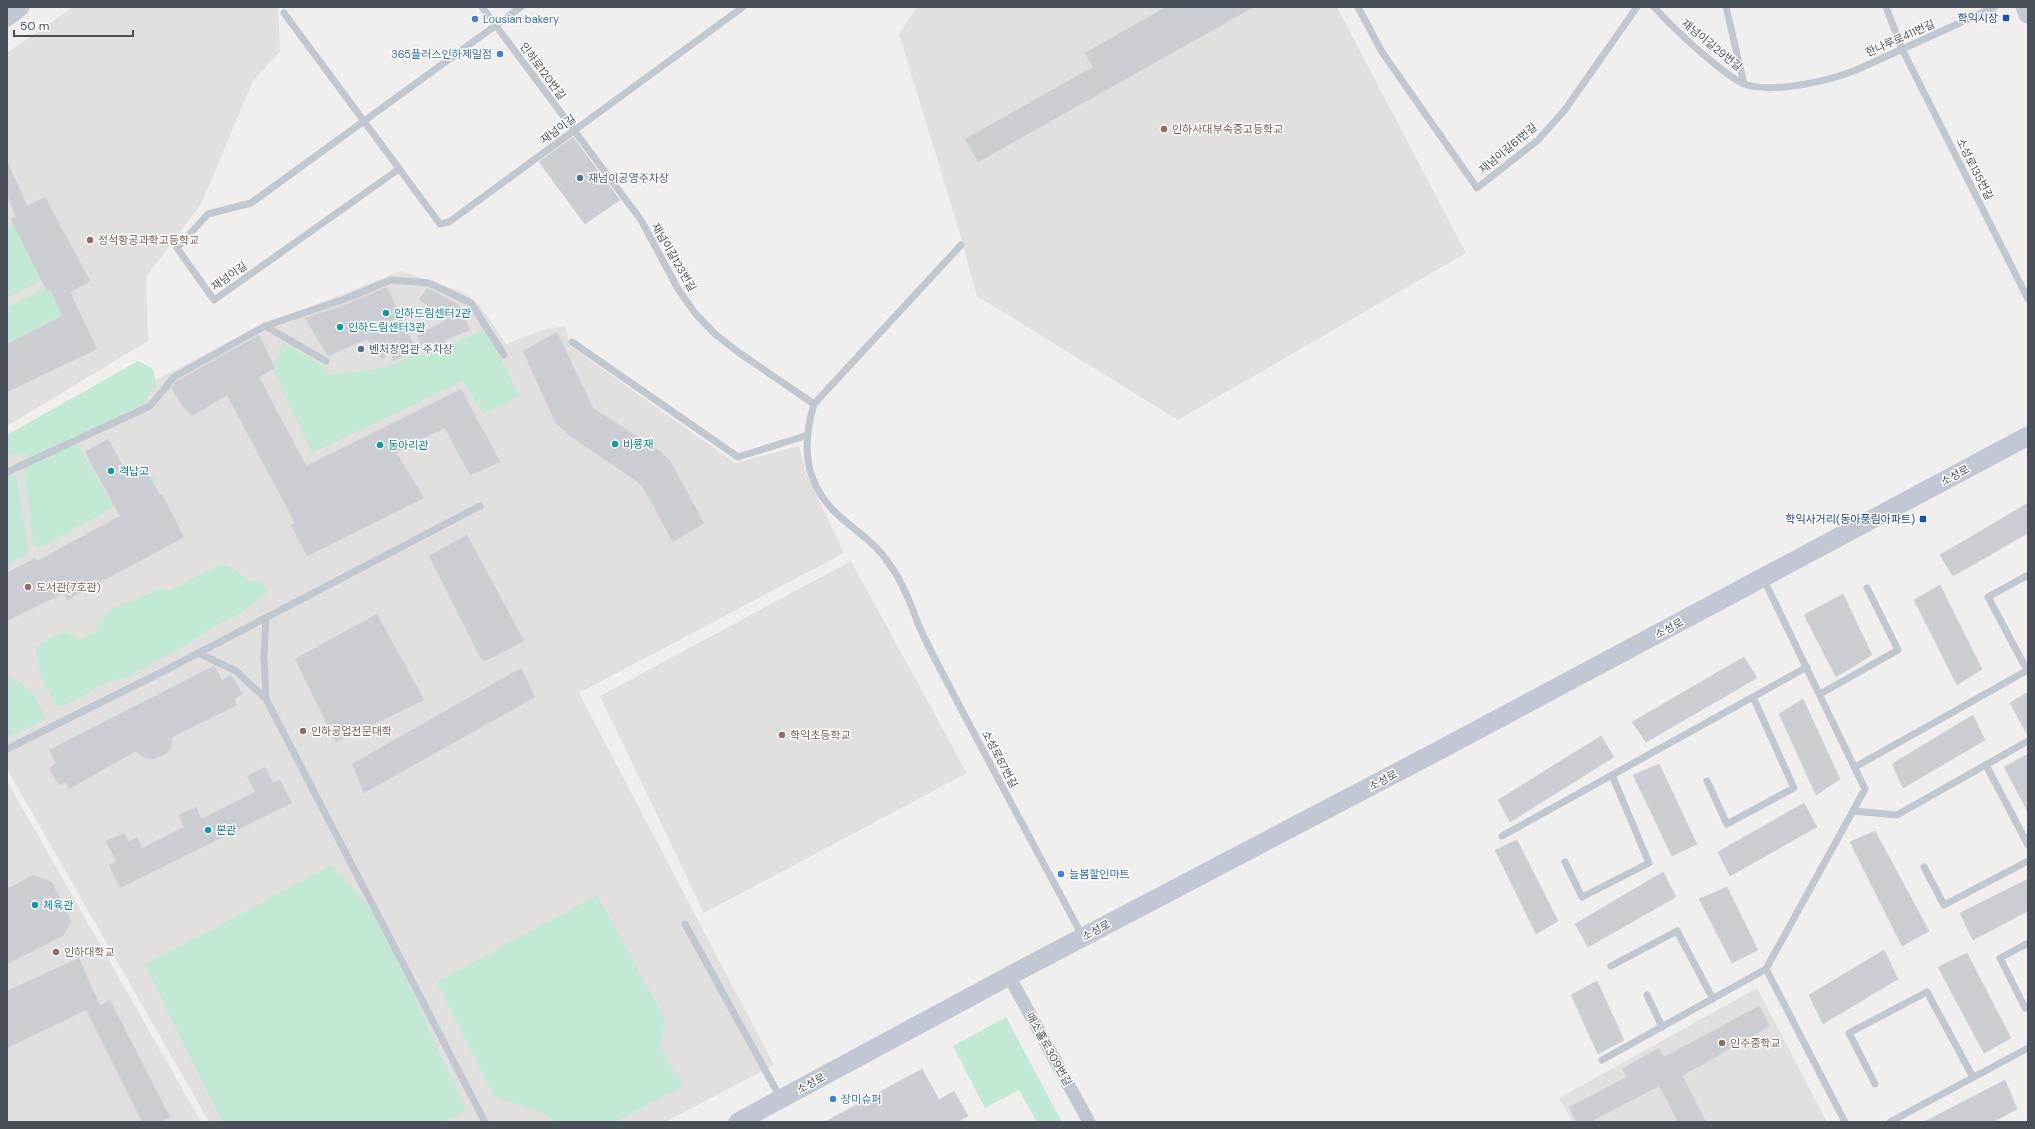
<svg xmlns="http://www.w3.org/2000/svg" width="2035" height="1129" font-family="'DM Sans','Noto Sans KR',sans-serif">
<style>
.education{fill:#e1e0df}
.green{fill:#c1e9d4}
.building{fill:#cccdd2;stroke:#d3d4d9}
.lines{fill:none;stroke-linecap:round;stroke-linejoin:round}
.lane{stroke:#c1c7cf;stroke-width:7}
.street{stroke:#c1c7cf;stroke-width:13}
.secondary{stroke:#c1c8d3;stroke-width:19}
.transit-dot{fill:#1a4fb4;stroke:#fff;stroke-width:1.5}
.shop-dot{fill:#3f7fe0;stroke:#fff;stroke-width:1.5}
.education-dot{fill:#8d6e63;stroke:#fff;stroke-width:1.5}
.service-dot{fill:#5c6f8a;stroke:#fff;stroke-width:1.5}
.culture-dot{fill:#0f9aa8;stroke:#fff;stroke-width:1.5}
.labels{text-anchor:middle;dominant-baseline:central;stroke-width:3;stroke-linejoin:round;paint-order:stroke}
.transit-label{font-size:11px;fill:#164399;stroke:#fff;text-anchor:end}
.shop-label{font-size:11px;fill:#366cbe;stroke:#fff;text-anchor:start}
.street-label{font-size:11px;fill:#495059;stroke:#fff}
.education-label{font-size:11px;fill:#785e54;stroke:#fff;text-anchor:start}
.service-label{font-size:11px;fill:#4e5e75;stroke:#fff;text-anchor:start}
.culture-label{font-size:11px;fill:#0d838f;stroke:#fff;text-anchor:start}
</style>
<rect width="100%" height="100%" fill="#f1efee"/>
<!-- education -->
<g class="education">
<path d="M73,7H278L280,51L253,81L201,204L146,277L148,341L7,426V53Z"/>
<path d="M917,7H1337L1466,253L1178,420L977,296L957,224L899,34Z"/>
<path d="M401,271L465,293L480,306L506,344L542,330L565,326L570,346L735,463L799,446L806,473L844,553L579,693L774,1065L665,1122H209L7,769V457L256,328Z"/>
<path d="M851,561L967,773L704,913L600,696Z"/>
<path d="M7,781L201,1122H7Z"/>
<path d="M1757,988L1827,1122H1573L1559,1098Z"/>
</g>
<!-- green -->
<g class="green">
<path d="M14,224L42,280L9,297L7,296V227Z"/>
<path d="M45,288L47,291L51,289L55,300L67,313L7,344V307Z"/>
<path d="M485,329L520,396L483,413L463,381L312,453L273,370L283,343L318,362L330,375L387,367L415,354L426,355Z"/>
<path d="M138,361L153,369L156,383L144,403L75,440L108,498L155,475L156,483L152,487L38,548L33,545L24,468L28,453L12,455L7,458V435Z"/>
<path d="M7,474H12L17,480L29,553L7,564Z"/>
<path d="M218,565C233,565 238,571 248,581L260,580L268,592L240,613L209,629L195,640L121,680L114,679C107,685 93,687 90,692L63,706H57C44,685 38,671 36,647L49,638L66,631L79,640L96,632C106,599 134,605 159,589L169,591Z"/>
<path d="M7,677C27,680 39,702 46,719L7,738Z"/>
<path d="M332,865L377,916L466,1110L445,1122H222L145,965Z"/>
<path d="M597,895L665,1019L660,1048L683,1086L615,1122H554L546,1114L494,1096L437,982Z"/>
<path d="M1006,1017L1062,1122H1037L1019,1090L985,1108L953,1046Z"/>
</g>
<!-- building -->
<g class="building">
<path d="M1166,7H1254L978,162L965,139L1093,67L1085,53Z"/>
<path d="M573,137L620,200L585,224L539,162Z"/>
<path d="M7,161L27,206L45,197L90,281L70,292L97,349L7,392V344L62,316L51,290L47,291L11,219L16,217L7,195Z"/>
<path d="M387,287L416,349L394,361L391,354L382,359L367,339L328,356L305,318L347,304Z"/>
<path d="M427,288L459,305L470,330L445,340L446,342L426,353L417,336L449,318L419,300Z"/>
<path d="M557,332L593,408L661,452L670,461L704,523L673,542L644,489L638,482L570,436L555,422L523,351Z"/>
<path d="M259,335L275,368L259,377L306,466L461,389L500,462L470,475L445,428L396,452L424,498L307,556L291,525L295,523L227,395L192,416L185,409L174,393L172,387L177,381Z"/>
<path d="M108,439L128,476L144,467L160,495L162,494L184,537L67,600L64,593L7,621V573L35,558L37,561L120,516L85,452Z"/>
<path d="M2028,503V533L1953,576L1940,555Z"/>
<path d="M467,535L524,641L483,662L429,556Z"/>
<path d="M1940,585L1982,669L1957,685L1914,600Z"/>
<path d="M1843,594L1872,655L1836,677L1804,615Z"/>
<path d="M377,614L424,700L336,742L295,659Z"/>
<path d="M1744,657L1757,678L1646,742L1632,722Z"/>
<path d="M214,666L222,680L231,675L243,694L234,699L237,705L172,737V746L167,753L161,756L153,759L145,758L136,751L69,789L66,782L59,785L49,768L56,763L49,750Z"/>
<path d="M521,668L535,697L364,793L352,764Z"/>
<path d="M2028,692V736L2010,703Z"/>
<path d="M1803,699L1840,779L1816,795L1779,714Z"/>
<path d="M1973,715L1985,740L1903,788L1892,764Z"/>
<path d="M1601,736L1614,757L1510,822L1498,800Z"/>
<path d="M2028,754V812L2004,767Z"/>
<path d="M1659,764L1697,844L1672,856L1633,775Z"/>
<path d="M265,767L273,783L280,780L292,803L120,888L109,865L116,861L106,841L124,833L128,842L137,837L142,848L184,827L179,815L196,807L201,819L255,792L247,776Z"/>
<path d="M1804,803L1817,827L1730,876L1718,852Z"/>
<path d="M1875,831L1929,931L1902,946L1850,842Z"/>
<path d="M1517,840L1558,921L1536,934L1495,850Z"/>
<path d="M1663,872L1676,897L1588,947L1575,924Z"/>
<path d="M33,875L52,882L71,921L64,935L7,964V889Z"/>
<path d="M2028,879V911L1973,940L1960,913Z"/>
<path d="M1727,887L1758,950L1732,963L1699,899Z"/>
<path d="M1884,950L1898,979L1823,1024L1809,995Z"/>
<path d="M1967,953L2011,1038L1984,1053L1938,967Z"/>
<path d="M79,958L100,1006L110,1000L170,1117L159,1122H142L86,1010L7,1048V991Z"/>
<path d="M1597,981L1624,1040L1598,1054L1571,995Z"/>
<path d="M1759,1006L1770,1026L1682,1076L1706,1122H1678L1659,1086L1590,1122H1577L1569,1107L1627,1077L1622,1069L1659,1048L1664,1057Z"/>
<path d="M922,1069L939,1100L954,1091L968,1116L957,1122H825Z"/>
<path d="M2005,1080L2017,1109L1993,1122H1924Z"/>
</g>
<g class="lines">
<!-- lane -->
<g class="lane">
<path d="M482,7L641,220L678,289L695,313L715,334L738,352L814,404"/>
<path d="M1358,7L1382,52L1477,188L1538,140L1564,111L1637,7"/>
<path d="M1654,7C1675,30 1697,50 1721,69C1729,75 1737,82 1747,85C1776,93 1827,81 1854,71L1995,7"/>
<path d="M1726,7L1744,84"/>
<path d="M1886,7L1902,49L2028,299"/>
<path d="M284,13L440,224L449,222L743,7"/>
<path d="M399,169L214,300L177,248L208,214L251,203L521,7"/>
<path d="M961,245L814,404C807,428 803,455 813,479C829,521 867,529 890,565C903,583 911,605 919,626C927,644 936,661 945,678C990,765 1037,851 1083,937"/>
<path d="M265,326L345,299L391,280L429,283L471,303L504,355"/>
<path d="M738,457L572,342L738,457L808,435"/>
<path d="M7,472L150,406L174,377L265,326L326,361"/>
<path d="M1763,578L1865,789L1766,969L1845,1122"/>
<path d="M266,618L264,657L266,699L485,1122"/>
<path d="M198,653L236,671L266,699"/>
<path d="M2027,670L1988,597L2028,575"/>
<path d="M1820,694L1898,650L1867,588"/>
<path d="M7,749L164,671L480,506"/>
<path d="M1986,765L2028,845"/>
<path d="M1855,767L2028,670"/>
<path d="M1707,781L1727,824L1794,788L1753,697"/>
<path d="M1853,811L1897,815L2028,741"/>
<path d="M1502,836L1807,667"/>
<path d="M1565,862L1582,897L1649,863L1612,775"/>
<path d="M1924,867L1944,905L2028,861"/>
<path d="M685,924L781,1099"/>
<path d="M1611,966L1677,931L1713,999"/>
<path d="M1647,995L1662,1027"/>
<path d="M2025,1008L2000,958L2028,943"/>
<path d="M1602,1060L1766,969"/>
<path d="M1875,1084L1849,1033L1927,992L1973,1077"/>
<path d="M1890,1122L2028,1048"/>
</g>
<!-- street -->
<path class="street" d="M1009,976L1089,1122"/>
<!-- secondary -->
<g class="secondary">
<path d="M2025,7L2028,14"/>
<path d="M7,17L20,7"/>
<path d="M738,1122L1009,976L1436,752L2028,436"/>
</g>
</g>
<!-- markers -->
<g class="transit-dot">
<rect x="2002" y="14" width="8" height="8" rx="2"/>
<rect x="1919" y="515" width="8" height="8" rx="2"/>
</g>
<g class="shop-dot">
<circle cx="475" cy="19" r="4"/>
<circle cx="500" cy="54" r="4"/>
<circle cx="1061" cy="874" r="4"/>
<circle cx="833" cy="1099" r="4"/>
</g>
<g class="education-dot">
<circle cx="1164" cy="129" r="4"/>
<circle cx="90" cy="240" r="4"/>
<circle cx="28" cy="587" r="4"/>
<circle cx="303" cy="731" r="4"/>
<circle cx="782" cy="735" r="4"/>
<circle cx="56" cy="952" r="4"/>
<circle cx="1722" cy="1043" r="4"/>
</g>
<g class="service-dot">
<circle cx="580" cy="178" r="4"/>
<circle cx="361" cy="349" r="4"/>
</g>
<g class="culture-dot">
<circle cx="386" cy="313" r="4"/>
<circle cx="340" cy="327" r="4"/>
<circle cx="615" cy="444" r="4"/>
<circle cx="380" cy="445" r="4"/>
<circle cx="111" cy="471" r="4"/>
<circle cx="208" cy="830" r="4"/>
<circle cx="35" cy="905" r="4"/>
</g>
<g class="labels">
<!-- transit labels -->
<g class="transit-label">
<text x="1998" y="18">학익시장</text>
<text x="1915" y="519">학익사거리(동아풍림아파트)</text>
</g>
<!-- shop labels -->
<g class="shop-label">
<text x="483" y="19">Lousian bakery</text>
<text x="492" y="54" text-anchor="end">365플러스인하제일점</text>
<text x="1069" y="874">늘봄할인마트</text>
<text x="841" y="1099">장미슈퍼</text>
</g>
<!-- street labels -->
<g class="street-label">
<text transform="translate(1900 38) rotate(-24)">한나루로411번길</text>
<text transform="translate(1712 45) rotate(39)">재넘이길29번길</text>
<text transform="translate(543 71) rotate(53)">인하로120번길</text>
<text transform="translate(558 129) rotate(-36)">재넘이길</text>
<text transform="translate(1508 148) rotate(-40)">재넘이길61번길</text>
<text transform="translate(1975 169) rotate(63)">소성로135번길</text>
<text transform="translate(674 257) rotate(60)">재넘이길123번길</text>
<text transform="translate(229 276) rotate(-35)">재넘이길</text>
<text transform="translate(1955 475) rotate(-28)">소성로</text>
<text transform="translate(1669 628) rotate(-28)">소성로</text>
<text transform="translate(1000 759) rotate(62)">소성로87번길</text>
<text transform="translate(1383 780) rotate(-28)">소성로</text>
<text transform="translate(1096 930) rotate(-28)">소성로</text>
<text transform="translate(1049 1049) rotate(61)">매소홀로309번길</text>
<text transform="translate(811 1083) rotate(-28)">소성로</text>
</g>
<!-- education labels -->
<g class="education-label">
<text x="1172" y="129">인하사대부속중고등학교</text>
<text x="98" y="240">정석항공과학고등학교</text>
<text x="36" y="587">도서관(7호관)</text>
<text x="311" y="731">인하공업전문대학</text>
<text x="790" y="735">학익초등학교</text>
<text x="64" y="952">인하대학교</text>
<text x="1730" y="1043">인주중학교</text>
</g>
<!-- service labels -->
<g class="service-label">
<text x="588" y="178">재넘이공영주차장</text>
<text x="369" y="349">벤처창업관 주차장</text>
</g>
<!-- culture labels -->
<g class="culture-label">
<text x="394" y="313">인하드림센터2관</text>
<text x="348" y="327">인하드림센터3관</text>
<text x="623" y="444">비룡재</text>
<text x="388" y="445">동아리관</text>
<text x="119" y="471">격납고</text>
<text x="216" y="830">본관</text>
<text x="43" y="905">체육관</text>
</g>
</g>
<!-- border -->
<rect width="2035" height="1129" fill="none" stroke="#495059" stroke-width="16"/>
<!-- scale -->
<path d="M14 30v6h119v-6" fill="none" stroke="#495059" stroke-width="2"/>
<text x="20" y="30" font-size="12" fill="#495059" stroke="#ffffff" stroke-width="3" paint-order="stroke">50 m</text>
</svg>
